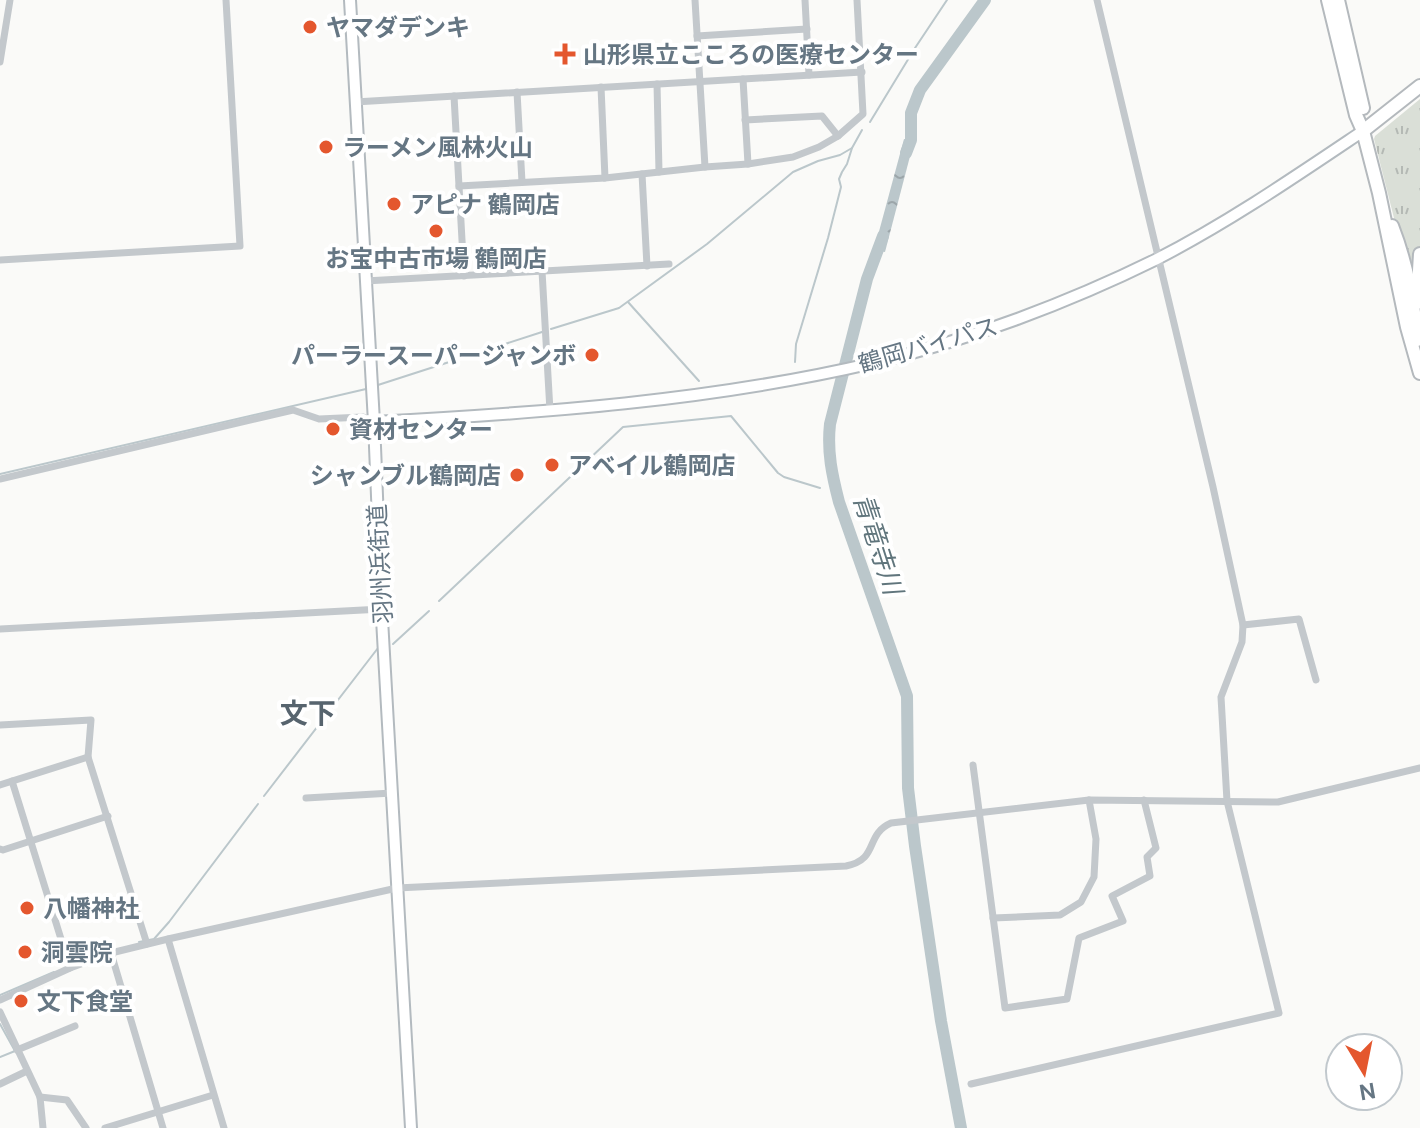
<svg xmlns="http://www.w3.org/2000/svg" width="1420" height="1128" font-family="'DM Sans','Noto Sans JP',sans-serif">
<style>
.grass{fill:url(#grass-tufts)}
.water{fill:url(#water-ripples)}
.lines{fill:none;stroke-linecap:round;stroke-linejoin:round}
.stream{stroke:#bbc7cb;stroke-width:2}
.river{stroke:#bbc7cb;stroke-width:12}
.secondary-casing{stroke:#b3babf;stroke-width:14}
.highway-casing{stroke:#b4b9bd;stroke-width:16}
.street{stroke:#c3c8cc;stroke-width:7}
.secondary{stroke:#fff;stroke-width:10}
.highway{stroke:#fff;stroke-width:12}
.poi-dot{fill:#e4572e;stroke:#fff;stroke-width:3}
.labels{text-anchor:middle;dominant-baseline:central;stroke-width:8;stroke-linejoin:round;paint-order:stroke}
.poi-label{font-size:24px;font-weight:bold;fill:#657683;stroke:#fff;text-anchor:start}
.street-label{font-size:24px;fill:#657683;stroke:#fff}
.water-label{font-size:26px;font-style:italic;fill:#60757c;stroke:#fff}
.quarter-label{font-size:28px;font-weight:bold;fill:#57646e;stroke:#fff}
</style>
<defs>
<pattern id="grass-tufts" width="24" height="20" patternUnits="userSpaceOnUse" patternTransform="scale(2)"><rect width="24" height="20" fill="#dadfd7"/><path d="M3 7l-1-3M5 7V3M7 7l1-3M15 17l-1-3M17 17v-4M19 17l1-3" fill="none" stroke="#b4b9b4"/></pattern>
<pattern id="water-ripples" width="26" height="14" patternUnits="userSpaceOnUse" patternTransform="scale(2)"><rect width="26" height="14" fill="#bbc7cb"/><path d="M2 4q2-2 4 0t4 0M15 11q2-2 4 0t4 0" fill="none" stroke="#9ca6aa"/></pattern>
</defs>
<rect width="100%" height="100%" fill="#fafaf8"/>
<!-- grass -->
<path class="grass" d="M1420,99V258L1412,289L1374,139L1375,136Z"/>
<!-- water -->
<path class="water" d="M904,139L914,141L885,252L874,250Z"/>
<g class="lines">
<!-- stream -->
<g class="stream">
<path d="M870,122L915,48L947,0"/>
<path d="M628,302L699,381"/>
<path d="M551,329L619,308L707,244L793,172L818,161L840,155L852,148"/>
<path d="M795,362L796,344L828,238L841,187L839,179L842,172L847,164L852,148L862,130"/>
<path d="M378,385L542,332"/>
<path d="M0,474L366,389"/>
<path d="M831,490L837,492"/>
<path d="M439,601L623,427L731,416L778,473L784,477L820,488"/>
<path d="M393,644L429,611"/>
<path d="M264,796L378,648"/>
<path d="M139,942L154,939L169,922L258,804"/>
<path d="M0,995L54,972"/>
<path d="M0,1024L15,1051L0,1057"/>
</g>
<!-- river -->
<g class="river">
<path d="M906,153L911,140V113L920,90L985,0"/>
<path d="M883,236L867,279L830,424C827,452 832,475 839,502L907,696L908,788L915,846L941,1021L961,1128"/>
</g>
<!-- secondary casing -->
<g class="secondary-casing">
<g id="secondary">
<path d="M350,0L374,422L382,619L411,1128"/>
<path d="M374,422C541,413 710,401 873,363C967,341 1070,302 1157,259C1229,222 1296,176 1363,131"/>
</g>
</g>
<!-- highway casing -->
<g class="highway-casing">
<g id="highway">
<path d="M1328,0L1356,115L1363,131L1379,193L1407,327L1420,373"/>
<path d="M1338,0L1363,108"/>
<path d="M1363,131L1420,86"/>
<path d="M1392,226C1406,262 1414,302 1417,340"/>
<path d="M1417,303L1420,254"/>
</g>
</g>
<!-- street -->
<g class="street">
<path d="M695,0L705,167"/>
<path d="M805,0L809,75"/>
<path d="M697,36L807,29"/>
<path d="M0,62L10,0"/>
<path d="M743,79L748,164"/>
<path d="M657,84L659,172"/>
<path d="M601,87L605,178"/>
<path d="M517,92L522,182"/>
<path d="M454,96L464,276"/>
<path d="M355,102L862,72"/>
<path d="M745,120L822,116L838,136"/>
<path d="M642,174L647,266"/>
<path d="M459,186L605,178L705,167L748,164L793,157L819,147L838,136L863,114L857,0"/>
<path d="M0,260L240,246L226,0"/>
<path d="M542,271L550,411"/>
<path d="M365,281L669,264"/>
<path d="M0,479L293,410L319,419L363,417L374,422"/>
<path d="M1243,625L1299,619L1316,680"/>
<path d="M0,629L382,609"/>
<path d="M0,725L91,720L88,757L147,944"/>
<path d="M973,765L1005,1008L1067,999L1079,938L1123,921L1112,896L1150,876L1147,857L1156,848L1144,800"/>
<path d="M12,781L70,968"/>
<path d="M0,785L88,757"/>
<path d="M306,798L392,793"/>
<path d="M0,849L3,850L108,816"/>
<path d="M993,918L1060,915L1081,902L1094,877L1096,839L1089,800"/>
<path d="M168,939L224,1128"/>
<path d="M111,953L163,1128"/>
<path d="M0,1000L70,968L111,953L168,939L397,888L846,866C880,859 864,835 891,823L1089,800L1278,802L1420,768"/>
<path d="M0,1012L40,1097L43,1128"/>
<path d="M17,1050L75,1026"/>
<path d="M0,1084L27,1071"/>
<path d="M971,1084L1279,1013L1227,801L1221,697L1242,642L1243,625L1213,487L1097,0"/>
<path d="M40,1097L67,1100L86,1128"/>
<path d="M105,1128L213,1095"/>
</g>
<!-- secondary -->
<use href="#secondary" class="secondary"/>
<!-- highway -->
<use href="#highway" class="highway"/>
</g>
<!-- markers -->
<g class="poi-dot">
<circle cx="310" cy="27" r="8"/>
<path d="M561 42h8v8h8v8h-8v8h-8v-8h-8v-8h8z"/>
<circle cx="326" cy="147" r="8"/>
<circle cx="394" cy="204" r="8"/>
<circle cx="436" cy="231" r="8"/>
<circle cx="592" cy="355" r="8"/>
<circle cx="333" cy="429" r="8"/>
<circle cx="552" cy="465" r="8"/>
<circle cx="517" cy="475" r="8"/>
<circle cx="27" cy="908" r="8"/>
<circle cx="25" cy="952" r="8"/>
<circle cx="21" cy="1001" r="8"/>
</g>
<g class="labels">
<!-- poi labels -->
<g class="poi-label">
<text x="326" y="27">ヤマダデンキ</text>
<text x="583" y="54">山形県立こころの医療センター</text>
<text x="342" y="147">ラーメン風林火山</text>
<text x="410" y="204">アピナ 鶴岡店</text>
<text x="436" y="258" text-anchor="middle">お宝中古市場 鶴岡店</text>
<text x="576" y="355" text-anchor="end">パーラースーパージャンボ</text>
<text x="349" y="429">資材センター</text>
<text x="568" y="465">アベイル鶴岡店</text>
<text x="501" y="475" text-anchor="end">シャンブル鶴岡店</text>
<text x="43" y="908">八幡神社</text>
<text x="41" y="952">洞雲院</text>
<text x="37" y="1001">文下食堂</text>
</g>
<!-- street labels -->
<g class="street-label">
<text transform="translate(928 345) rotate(-16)">鶴岡バイパス</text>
<text transform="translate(380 564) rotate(-93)">羽州浜街道</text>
</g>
<!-- water labels -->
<g class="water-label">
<text transform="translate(878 544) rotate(72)">青竜寺川</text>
</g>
<!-- quarter labels -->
<g class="quarter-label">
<text x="308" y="713">文下</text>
</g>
</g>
<!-- north arrow -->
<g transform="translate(1364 1072) rotate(170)"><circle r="38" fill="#ffffff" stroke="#c1c8cd" stroke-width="2"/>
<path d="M0-6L14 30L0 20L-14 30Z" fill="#e4572e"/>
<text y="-12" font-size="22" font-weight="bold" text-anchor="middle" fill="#657683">N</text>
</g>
</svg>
